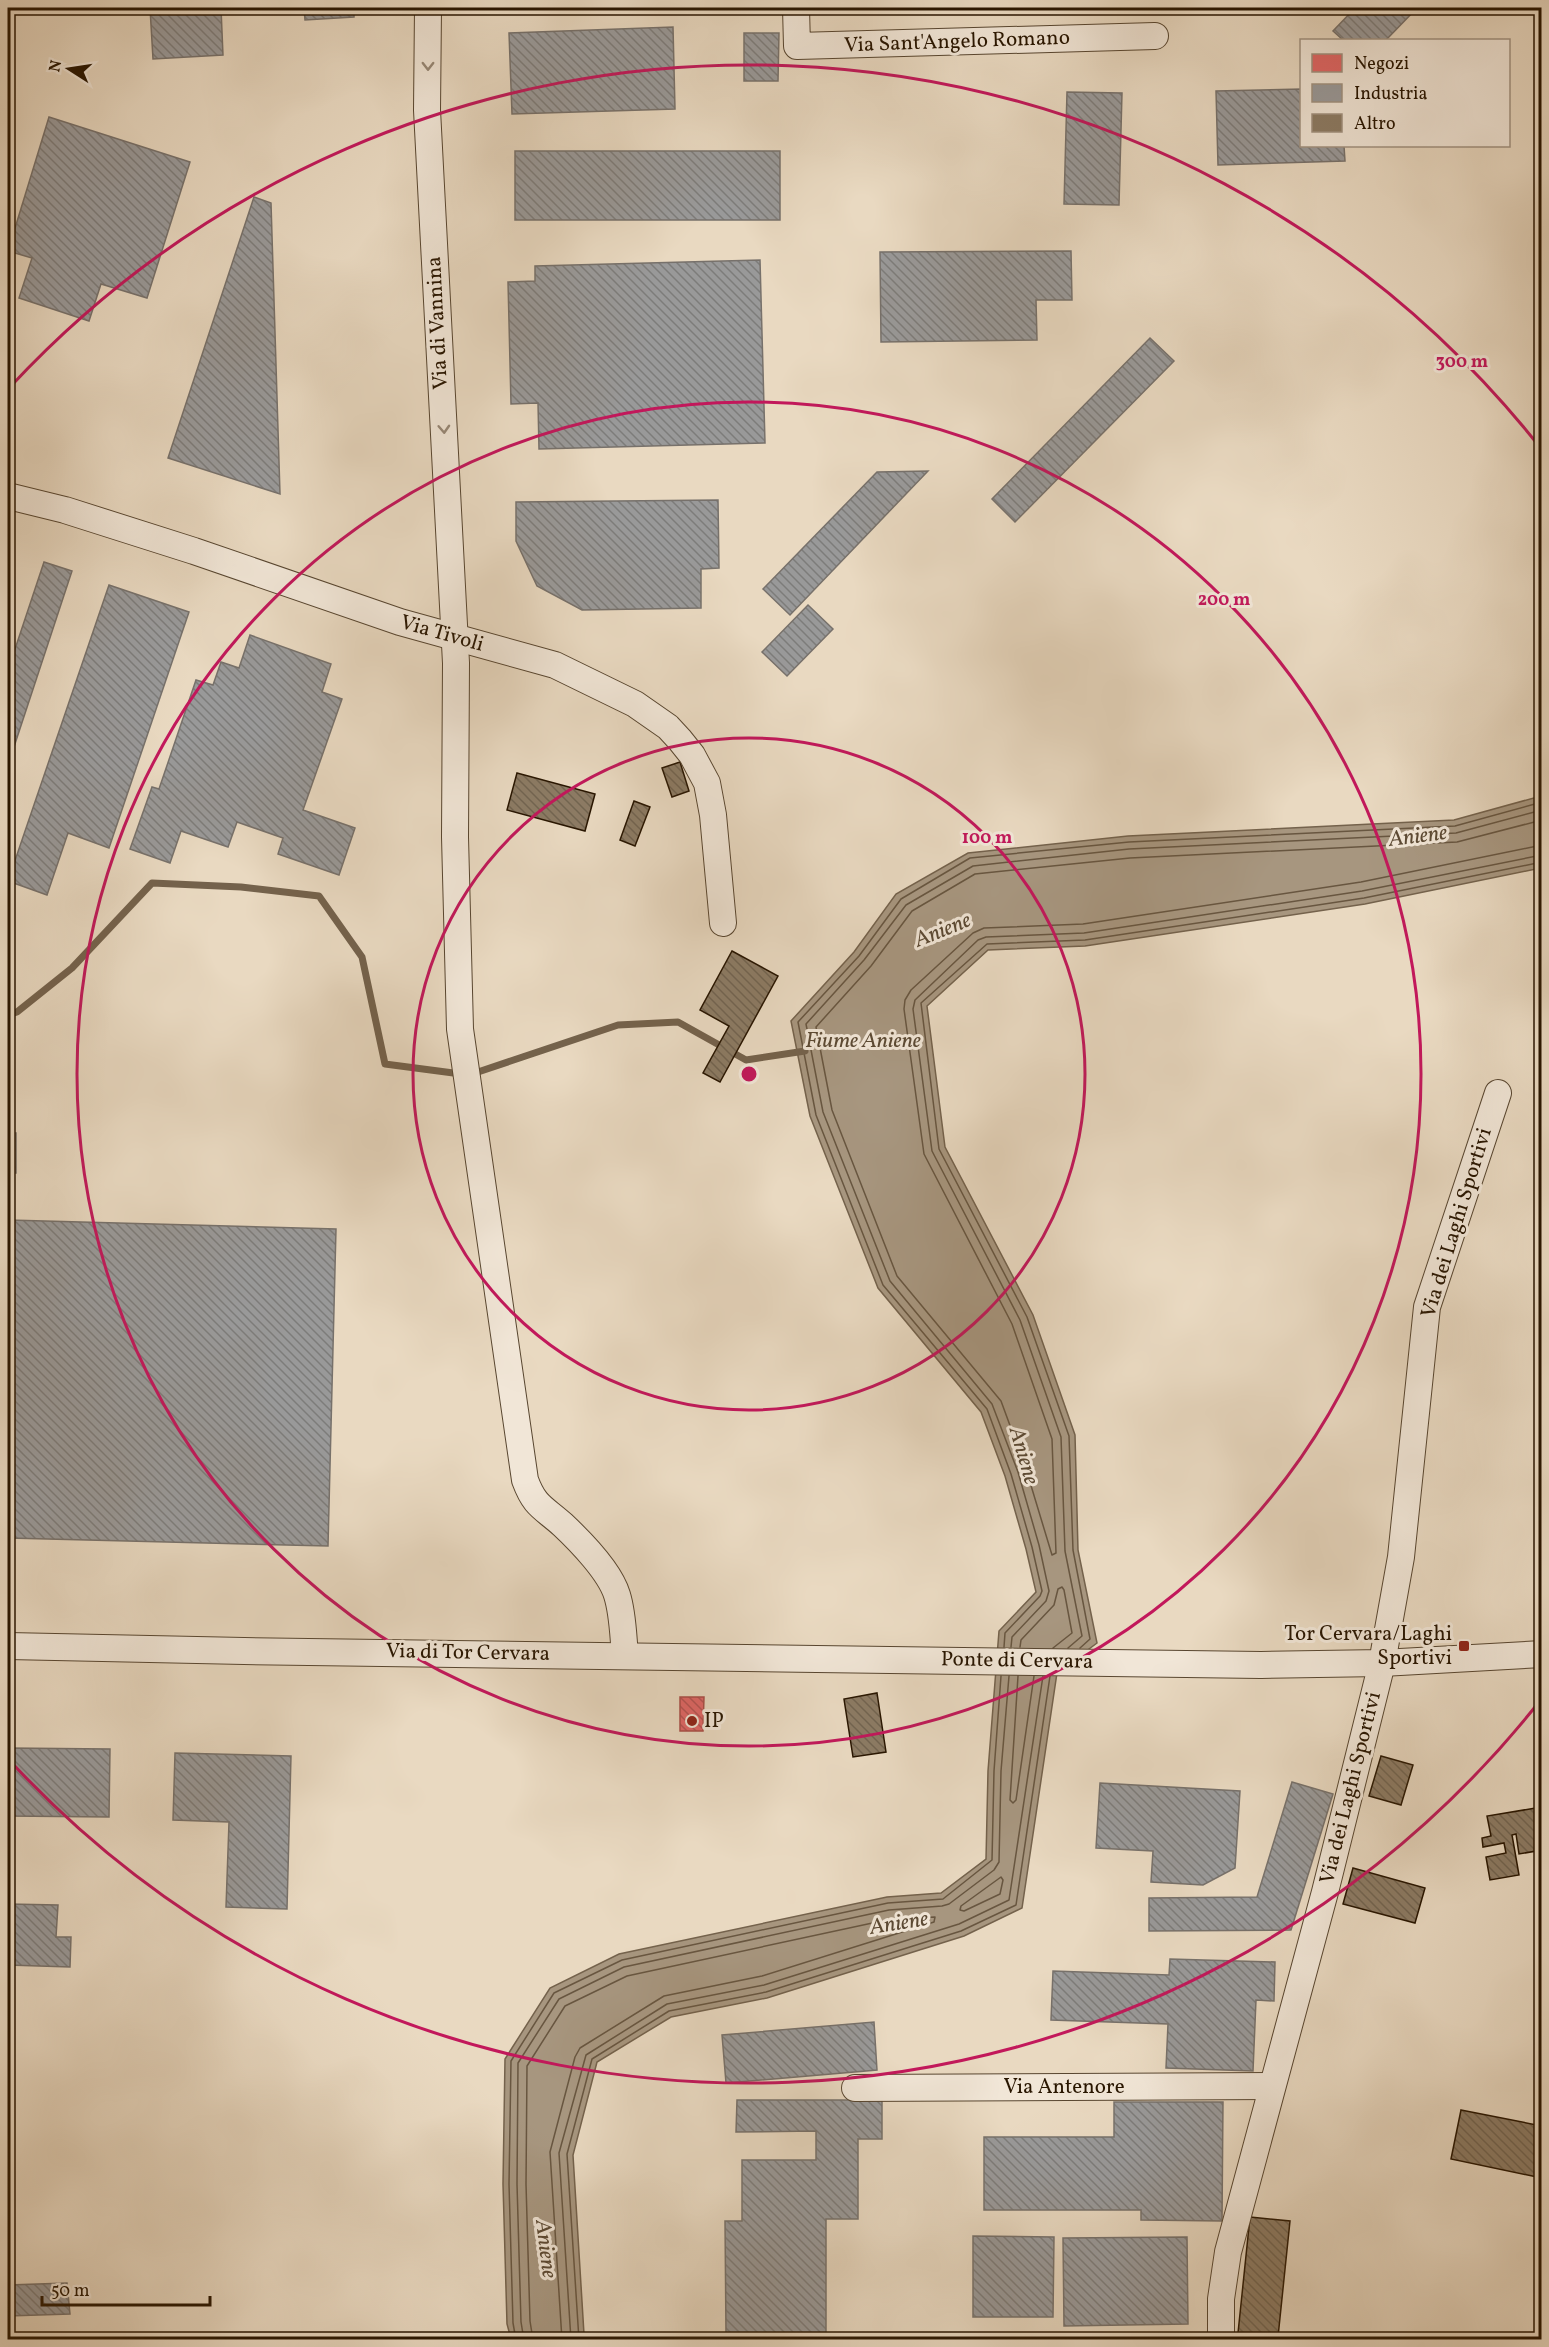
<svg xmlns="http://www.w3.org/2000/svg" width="1549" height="2347" font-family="Vollkorn,serif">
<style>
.water{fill:#a7967f;stroke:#74624c;stroke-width:1.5}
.shops{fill:url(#shops-back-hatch);stroke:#a94e47;stroke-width:1.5}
.industry{fill:url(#industry-back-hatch);stroke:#77716b;stroke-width:1.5}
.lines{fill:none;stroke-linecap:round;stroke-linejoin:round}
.shore{stroke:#685640;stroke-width:1.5}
.stream{stroke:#74624c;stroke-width:7}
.building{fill:url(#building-back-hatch);stroke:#281500;stroke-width:1.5}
.minor-casing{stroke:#584630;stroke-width:28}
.minor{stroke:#f1e6d7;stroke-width:26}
.oneway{stroke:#978876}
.ring{fill:none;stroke:#c2185b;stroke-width:3}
.poi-dot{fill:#8f2418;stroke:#f1e6d7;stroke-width:2}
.labels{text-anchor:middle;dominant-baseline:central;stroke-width:6;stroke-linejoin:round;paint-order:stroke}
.street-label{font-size:21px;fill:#281500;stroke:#f1e6d7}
.poi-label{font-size:21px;fill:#281500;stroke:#f1e6d7;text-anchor:end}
.water-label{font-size:22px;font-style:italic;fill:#5b4933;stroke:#f1e6d7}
.centre{fill:#c2185b;stroke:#f1e6d7;stroke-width:3}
.ring-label{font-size:18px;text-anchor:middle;font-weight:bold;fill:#c2185b;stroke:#f1e6d7;stroke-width:6;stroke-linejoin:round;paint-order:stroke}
</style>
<defs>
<pattern id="shops-back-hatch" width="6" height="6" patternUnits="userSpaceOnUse" patternTransform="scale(1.5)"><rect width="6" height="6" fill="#e06666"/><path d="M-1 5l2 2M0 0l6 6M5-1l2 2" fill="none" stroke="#b65352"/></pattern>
<pattern id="industry-back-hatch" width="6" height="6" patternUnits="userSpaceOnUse" patternTransform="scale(1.5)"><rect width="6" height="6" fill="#999"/><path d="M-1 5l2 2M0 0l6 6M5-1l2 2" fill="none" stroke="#7d7c7a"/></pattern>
<pattern id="building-back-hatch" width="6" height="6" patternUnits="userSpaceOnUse" patternTransform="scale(1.5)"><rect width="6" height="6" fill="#8c7b64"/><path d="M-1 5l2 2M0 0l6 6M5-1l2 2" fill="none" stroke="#726450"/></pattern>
</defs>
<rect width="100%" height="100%" fill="#e9d9c1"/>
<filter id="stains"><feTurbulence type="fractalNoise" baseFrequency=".00333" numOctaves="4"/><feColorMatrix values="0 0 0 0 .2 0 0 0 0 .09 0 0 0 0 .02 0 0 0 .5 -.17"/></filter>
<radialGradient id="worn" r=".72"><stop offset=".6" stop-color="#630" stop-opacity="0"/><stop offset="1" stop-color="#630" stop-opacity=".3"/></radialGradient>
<!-- water -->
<path class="water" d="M1541,796V868L1365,904L1085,946L988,950L927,1006L945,1147L1033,1315L1075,1435L1078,1550L1097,1643L1057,1673L1022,1908L964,1936L767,1998L671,2017L597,2062L573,2155L584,2334L586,2339H511L507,2324L503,2184L505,2059L550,1988L619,1954L887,1897L941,1893L986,1859L988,1771L999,1631L1036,1592L1026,1549L1005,1476L981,1412L878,1288L810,1116L791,1021L854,952L896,894L968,853L1128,836L1454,820Z"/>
<!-- shops -->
<path class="shops" d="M680,1697H704L703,1731H680Z"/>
<!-- industry -->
<g class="industry">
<path d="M150,8H221L223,55L153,59Z"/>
<path d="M304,8H354V17L305,20Z"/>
<path d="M1355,8H1417L1386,40H1343L1333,31Z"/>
<path d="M673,27L675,109L512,114L509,33Z"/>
<path d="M744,33H779L778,81H744Z"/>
<path d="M1302,89V146H1344L1345,161L1218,165L1216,91Z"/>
<path d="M1067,92L1122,93L1119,205L1064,204Z"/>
<path d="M49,117L190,162L147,298L101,284L89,321L19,298L32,258L8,251Z"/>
<rect x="515" y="151" width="265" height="69"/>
<path d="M254,197L271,203L280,494L168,458Z"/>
<path d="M1071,251L1072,300H1036L1037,340L881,342L880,252Z"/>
<path d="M760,260L765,443L539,449L538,403L511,404L508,282L535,281V266Z"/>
<path d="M1150,338L1174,361L1015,522L992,499Z"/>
<path d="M928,471L790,615L763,589L877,472Z"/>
<path d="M718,500L719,568L701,569V608L582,610L537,586L516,541V502Z"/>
<path d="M44,562L72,571L8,765V670Z"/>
<path d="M109,585L189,612L109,848L68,833L47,895L8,881Z"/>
<path d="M808,605L833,629L787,676L762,652Z"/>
<path d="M250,635L331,664L322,692L342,699L303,810L355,828L339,875L278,854L283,838L237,822L228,847L181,831L170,863L130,849L152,787L159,789L196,680L213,685L221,662L239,668Z"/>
<rect x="8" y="1133" width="8" height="40"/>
<path d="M8,1220L336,1229L328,1546L8,1538Z"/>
<path d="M8,1748L110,1749L109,1817L8,1816Z"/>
<path d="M175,1753L291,1756L287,1909L226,1907L229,1822L173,1820Z"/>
<path d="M1292,1782L1333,1794L1291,1930L1149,1931V1898L1257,1897Z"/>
<path d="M1100,1783L1240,1791L1235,1868L1203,1885L1151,1882L1153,1851L1096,1848Z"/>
<path d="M8,1904L58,1905L56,1937H71L70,1967L8,1965Z"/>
<path d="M1170,1959L1275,1962L1274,2001L1256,2000L1253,2071L1166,2068L1168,2024L1051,2020L1053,1971L1169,1975Z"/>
<path d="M874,2022L877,2070L726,2083L722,2035Z"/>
<path d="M737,2100H882V2139H858V2219H826V2335H726L725,2221H742V2160H816V2131L736,2132Z"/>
<path d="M1114,2102H1223L1222,2221L1141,2220V2210H984V2137H1114Z"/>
<path d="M973,2236L1054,2237L1053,2317H973Z"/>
<path d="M1187,2237L1188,2324L1064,2326L1063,2238Z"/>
<path d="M67,2283L70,2314L8,2316V2285Z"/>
</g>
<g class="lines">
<!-- shore -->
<g class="shore">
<path d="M1542,820L1457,842L1130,858L975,874L912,911L871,966L816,1027L832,1110L897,1276L1001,1401L1026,1469L1052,1555L1056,1553L1052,1439L1012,1324L924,1154L904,1009L905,1000L911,990L973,933L984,928L1083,924L1361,882L1542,845"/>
<path d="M1004,1647L1005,1633L1040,1596L1042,1591L1032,1547L1011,1474L987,1409L883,1285L816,1115L798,1022L859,956L901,899L970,858L1129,842L1455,826L1542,802"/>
<path d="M1011,1647L1012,1637L1046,1601L1049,1591L1039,1545L1018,1472L992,1404L890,1281L823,1112L806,1024L864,960L906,905L973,866L1129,849L1456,833L1542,810"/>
<path d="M1020,1647L1021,1640L1054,1605L1058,1589L1062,1587L1064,1590L1072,1633L1053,1648"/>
<path d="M1068,1648L1082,1636L1065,1551L1061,1437L1020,1320L932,1151L913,1009L915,1000L978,940L986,937L1084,933L1362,891L1542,855"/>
<path d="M1080,1648L1090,1639L1073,1550L1069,1436L1027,1317L939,1149L921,1003L987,944L1085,940L1364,898L1542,862"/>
<path d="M1018,1676L1010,1800L1013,1803L1016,1800L1034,1676"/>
<path d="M1001,1877L1003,1880L1000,1894L964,1911L960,1910L961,1906Z"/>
<path d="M516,2340L513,2323L509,2184L511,2061L554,1993L622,1960L888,1903L943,1899L992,1860L994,1771L1001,1676"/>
<path d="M524,2340L521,2322L517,2184L518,2063L559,1999L624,1967L889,1910L942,1906L949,1904L994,1870L999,1862L1001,1771L1009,1676"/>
<path d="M533,2340L530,2321L526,2184L527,2066L565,2006L627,1976L891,1919L935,1917L934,1922L762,1976L664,1996L580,2048L575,2057L550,2152L562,2340"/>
<path d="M571,2340L559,2153L586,2055L667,2004L764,1985L959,1924L1009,1900L1043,1676"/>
<path d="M579,2340L567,2154L592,2059L669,2011L766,1992L961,1931L1016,1905L1050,1676"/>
</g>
<!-- stream -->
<g class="stream">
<path d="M8,1015L17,1012L72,968L152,883L241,887L319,896L362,957L385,1064L461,1074"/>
<path d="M472,1074L618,1025L678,1022L746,1060L805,1051"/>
</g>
</g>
<!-- building -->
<g class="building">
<path d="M680,762L689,791L672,797L662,768Z"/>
<path d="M517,773L595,794L585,831L507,810Z"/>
<path d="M634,801L650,807L635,846L620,840Z"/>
<path d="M732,951L778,976L720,1082L703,1073L729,1026L700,1010Z"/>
<path d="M1542,1517V1564L1537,1518Z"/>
<path d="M877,1693L886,1752L853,1757L844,1699Z"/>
<path d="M1381,1756L1413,1765L1401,1805L1369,1796Z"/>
<path d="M1542,1807V1850L1519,1854L1516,1834L1512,1835L1519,1875L1490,1880L1486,1857L1506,1853L1504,1843L1483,1847L1482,1838L1491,1836L1487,1816Z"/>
<path d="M1353,1868L1425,1888L1415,1923L1343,1904Z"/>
<path d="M1461,2110L1542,2126V2178L1451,2159Z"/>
<path d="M1250,2217L1290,2221L1278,2337L1238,2333Z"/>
</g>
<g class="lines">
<!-- minor casing -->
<g class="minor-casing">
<g id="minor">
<path d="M428,8L427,110L456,663L455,837L460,1029L525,1480C535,1507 543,1507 563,1525C580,1541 610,1572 617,1595C623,1614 623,1635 625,1655"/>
<path d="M796,8L797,46L1155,36"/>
<path d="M8,496L65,510L194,551L400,622L555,665L635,704L668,727L680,740L692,755L707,783L713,815L723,923"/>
<path d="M8,1646L244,1651L1261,1665L1382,1663L1542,1654"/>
<path d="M855,2088L1272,2086"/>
<path d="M1221,2340V2299L1228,2252L1325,1892L1382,1663L1401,1557L1427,1307L1498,1093"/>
</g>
</g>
<!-- minor -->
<use href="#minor" class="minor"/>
</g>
<!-- one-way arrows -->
<defs><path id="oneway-chevron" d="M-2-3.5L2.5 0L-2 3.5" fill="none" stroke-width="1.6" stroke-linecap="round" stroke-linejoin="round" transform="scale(1.5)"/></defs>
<g class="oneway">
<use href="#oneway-chevron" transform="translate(428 66) rotate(90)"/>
<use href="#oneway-chevron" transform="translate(444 429) rotate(87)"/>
</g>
<!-- distance rings -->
<g class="ring">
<circle cx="749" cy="1074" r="336"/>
<circle cx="749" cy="1074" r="672"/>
<path d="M1539 1702A1009 1009 0 0 1 11 1762M11 386A1009 1009 0 0 1 1539 446"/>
</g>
<!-- markers -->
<g class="poi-dot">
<rect x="1458" y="1640" width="12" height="12" rx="3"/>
<circle cx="692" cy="1721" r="6"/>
</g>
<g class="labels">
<!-- street labels -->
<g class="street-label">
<text transform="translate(957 42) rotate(-2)">Via Sant'Angelo Romano</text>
<text transform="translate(438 323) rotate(-93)">Via di Vannina</text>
<text transform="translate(442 634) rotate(16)">Via Tivoli</text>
<text transform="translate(1457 1223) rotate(-73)">Via dei Laghi Sportivi</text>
<text transform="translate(468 1653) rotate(1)">Via di Tor Cervara</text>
<text transform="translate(1017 1661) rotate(1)">Ponte di Cervara</text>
<text transform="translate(1351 1788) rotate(-76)">Via dei Laghi Sportivi</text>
<text x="1064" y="2087">Via Antenore</text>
</g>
<!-- poi labels -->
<g class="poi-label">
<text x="1452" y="1634">Tor Cervara/Laghi<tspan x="1452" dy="24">Sportivi</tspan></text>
<text x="704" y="1721" text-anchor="start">IP</text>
</g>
<!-- water labels -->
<g class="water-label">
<text transform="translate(1418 837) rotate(-7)">Aniene</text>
<text transform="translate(943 931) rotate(-22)">Aniene</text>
<text x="863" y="1041">Fiume Aniene</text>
<text transform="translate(1023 1456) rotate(74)">Aniene</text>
<text transform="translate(899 1924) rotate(-9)">Aniene</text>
<text transform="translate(545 2249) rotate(83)">Aniene</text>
</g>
</g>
<circle cx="749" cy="1074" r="9" class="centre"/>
<g class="ring-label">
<text x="1462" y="367">300 m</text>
<text x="1224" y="605">200 m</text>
<text x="987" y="843">100 m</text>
</g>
<!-- margin -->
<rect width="1549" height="2347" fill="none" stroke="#e9d9c1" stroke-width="30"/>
<rect x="9" y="9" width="1531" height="2329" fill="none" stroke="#281500" stroke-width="3"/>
<rect x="15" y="15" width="1519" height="2317" fill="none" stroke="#281500" stroke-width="1.5"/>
<!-- legend -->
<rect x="1300" y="39" width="210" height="108" fill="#f1e6d7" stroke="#a19281" stroke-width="1.5"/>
<rect x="1312" y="54" width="30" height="18" fill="#e06666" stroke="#a19281" stroke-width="1.5"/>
<text x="1354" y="69" font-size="18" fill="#281500">Negozi</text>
<rect x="1312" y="84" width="30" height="18" fill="#999999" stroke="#a19281" stroke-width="1.5"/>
<text x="1354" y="99" font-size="18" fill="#281500">Industria</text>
<rect x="1312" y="114" width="30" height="18" fill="#8c7b64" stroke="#a19281" stroke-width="1.5"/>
<text x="1354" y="129" font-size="18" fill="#281500">Altro</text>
<!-- north arrow -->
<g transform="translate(69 69) rotate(282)" stroke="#f1e6d7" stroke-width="4.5" paint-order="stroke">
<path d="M0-4.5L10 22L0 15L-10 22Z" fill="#281500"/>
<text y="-9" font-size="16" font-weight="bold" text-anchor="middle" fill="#281500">N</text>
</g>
<!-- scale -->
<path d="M42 2296v9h168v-9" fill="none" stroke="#281500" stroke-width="3"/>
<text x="51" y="2296" font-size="18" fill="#281500" stroke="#f1e6d7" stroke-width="4.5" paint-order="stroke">50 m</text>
<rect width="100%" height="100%" filter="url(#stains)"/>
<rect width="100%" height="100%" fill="url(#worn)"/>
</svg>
